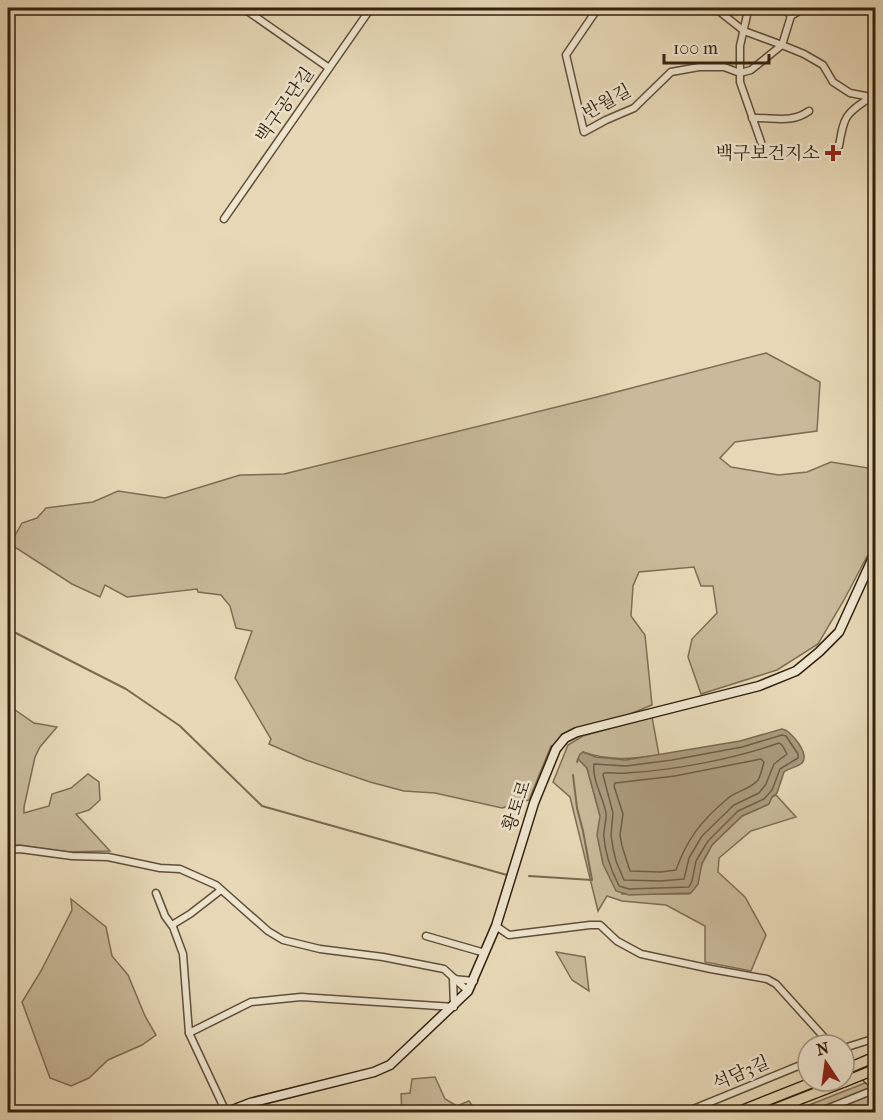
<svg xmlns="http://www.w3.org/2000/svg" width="883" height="1120" font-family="'IM FELL French Canon','Noto Serif KR',serif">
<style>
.green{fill:#c8ba9a;stroke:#7e6e54;stroke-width:1.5}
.water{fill:#aa9a7d;stroke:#7a6a50;stroke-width:1.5}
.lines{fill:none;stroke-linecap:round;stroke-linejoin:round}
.shore{stroke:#6e5e45;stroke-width:1.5}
.stream{stroke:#7a6a50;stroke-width:2}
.minor-casing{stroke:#604f38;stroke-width:9}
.secondary-casing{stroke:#33210d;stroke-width:11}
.trunk-casing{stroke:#33210d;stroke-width:12}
.minor{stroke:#efe6d0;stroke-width:6}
.secondary{stroke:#efe6d0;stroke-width:8}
.trunk{stroke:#e7d9b7;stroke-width:9}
.trunk-bridge-casing{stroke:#33210d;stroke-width:12;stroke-linecap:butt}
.trunk-bridge{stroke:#e7d9b7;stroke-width:9}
.poi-dot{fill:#8f2418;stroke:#efe6d0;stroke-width:2}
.labels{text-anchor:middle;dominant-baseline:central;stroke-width:5;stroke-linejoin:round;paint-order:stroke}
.street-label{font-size:18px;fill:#33210d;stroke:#efe6d0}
.poi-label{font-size:18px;fill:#33210d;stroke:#efe6d0;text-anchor:end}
</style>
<rect width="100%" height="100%" fill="#e7d9b7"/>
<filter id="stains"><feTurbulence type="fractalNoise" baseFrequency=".00333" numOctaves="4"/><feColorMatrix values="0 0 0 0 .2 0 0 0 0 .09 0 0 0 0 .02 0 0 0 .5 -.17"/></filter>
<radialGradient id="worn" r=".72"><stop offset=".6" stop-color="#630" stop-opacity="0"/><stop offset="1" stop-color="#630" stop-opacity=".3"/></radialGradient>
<!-- green -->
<g class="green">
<path d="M766,353L820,382L817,431L735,442L720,458L731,467L779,475L807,472L831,462L868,468L875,461L876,527L872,547L844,600L818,644L777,670L701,694L688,657L692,639L717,613L713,586H701L694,567L639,572L633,586L631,616L645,635L652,705L551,746L529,800L502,808L435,793L404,791L370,782L306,760L269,744L271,739L235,678L252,631L236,628L230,606L221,595L198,592L197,589L127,597L105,585L100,597L72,584L10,544L22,523L37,518L46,508L93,502L118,491L165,498L240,475L284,474L593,398Z"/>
<path d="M8,705L34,723L57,727L40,747L35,757L24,807V813L49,806L52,794L71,788L88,774L99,782L100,800L89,810L76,814L110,851L68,852L18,845L8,847Z"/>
<path d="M652,717L659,755C632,759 609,761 583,752L584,764L587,768L622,894H689L698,884L700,868L712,845L742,816L767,805L772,797L776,795L796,817L751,831L719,858L718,872L745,897L766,935L751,971L705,962V926L666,905L622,901L607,896L598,911L570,797L553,782L568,745L583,736Z"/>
<path d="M71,899L106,927L112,956L128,975L145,1016L156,1035L142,1045L108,1060L89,1078L71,1086L50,1078L22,1002L41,971L72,910Z"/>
<path d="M556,952L585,957L589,991L572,980Z"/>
<path d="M435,1077L445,1099L457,1106L469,1101L477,1112H402L401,1094L410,1093L412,1079Z"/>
<path d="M875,1079V1112H791Z"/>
</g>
<!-- water -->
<path class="water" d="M782,729C791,730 810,754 802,763C798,767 789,768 784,772L777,793L772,797L769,804L742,816L712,845L702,863L698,884L691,893L629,895L616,891L603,864L597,835L600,816L587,768L578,759L580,754L583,752L596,757L626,760L740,741Z"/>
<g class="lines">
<!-- shore -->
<g class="shore">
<path d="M782,735L786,736L798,754V758L780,769L772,790L764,799L738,811L708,841L696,861L692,881L689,887L629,889L619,886C611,870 605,854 604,837C603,829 607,821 606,813C603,797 592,780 594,764L626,766L672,760L742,747Z"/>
<path d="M779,743L782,745L787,754L774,764L766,784L759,793L734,805L702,836L689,858L684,879L661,881L624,880L616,861L613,848L611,835L613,813L603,775L604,773C611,772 619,774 627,773C676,770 733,759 779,743Z"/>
<path d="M761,759L764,762C762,768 761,775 758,780C751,789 736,791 727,799C701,821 687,839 676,870L661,872L630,871L622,846L620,835L623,814L614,786L615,783L675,776Z"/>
</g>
<!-- stream -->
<g class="stream">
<path d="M8,629L126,689L180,726L262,806L507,875"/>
<path d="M577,762L578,759"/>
<path d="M529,876L592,880L583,831L577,808L573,775"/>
</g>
<!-- minor casing -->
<g class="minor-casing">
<g id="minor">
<path d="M243,8L329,68"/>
<path d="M598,8L566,55L584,132L606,120L634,108L671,72L699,67H724L740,73L751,70L782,45L804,54L823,65L833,82L850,93L876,98"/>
<path d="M715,8L744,31L782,45L791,16L804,8"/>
<path d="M746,8L747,15L740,46V82L761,142"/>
<path d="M784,8L791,16"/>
<path d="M752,118C773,117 791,124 809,111"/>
<path d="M839,146C844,116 845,114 871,97"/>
<path d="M224,219L371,8"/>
<path d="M8,850L20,849L72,856L108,857L160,868L180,869L216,885L268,931L283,940L320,949L383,957L444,969L468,991"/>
<path d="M156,893L165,916L173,927L183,954L189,1033L226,1112"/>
<path d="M172,925L190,914L221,890"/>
<path d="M496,926L509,935L590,925H600L617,941L641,954L711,969L767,979L776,984L831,1045"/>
<path d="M426,936L485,953"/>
<path d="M189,1033L251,1002L301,997L454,1007L453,979L474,981"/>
<path d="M844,1048L876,1038"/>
<path d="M844,1059L876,1087"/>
<path d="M686,1112L808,1062"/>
<path d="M819,1112L876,1089"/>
</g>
</g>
<!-- secondary casing -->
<g class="secondary-casing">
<path id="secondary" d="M227,1112L250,1103L374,1072L390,1065L468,991L496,926L534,803L556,749L565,738L577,732L759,686L796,671L819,652L839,632L876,551"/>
</g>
<!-- trunk casing -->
<g class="trunk-casing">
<g id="trunk">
<path d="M738,1112L816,1081"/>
<path d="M767,1112L844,1082"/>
</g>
</g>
<!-- minor -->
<use href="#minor" class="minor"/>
<!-- secondary -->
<use href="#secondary" class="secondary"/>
<!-- trunk -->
<use href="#trunk" class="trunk"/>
<!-- trunk-bridge casing -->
<g class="trunk-bridge-casing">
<g id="trunk-bridge">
<path d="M844,1070L875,1057"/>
<path d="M844,1082L876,1069"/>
</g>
</g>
<!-- trunk-bridge -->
<use href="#trunk-bridge" class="trunk-bridge"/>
</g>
<!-- markers -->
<path class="poi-dot" d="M830 144h6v6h6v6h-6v6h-6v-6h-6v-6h6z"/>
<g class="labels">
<!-- street labels -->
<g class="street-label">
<text transform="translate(607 102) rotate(-29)">반월길</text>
<text transform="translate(285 105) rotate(-55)">백구공단길</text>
<text transform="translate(517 806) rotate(-71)">황토로</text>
<text transform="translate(741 1073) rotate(-23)">석담3길</text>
</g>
<!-- poi labels -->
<g class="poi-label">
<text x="820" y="153">백구보건지소</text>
</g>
</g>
<!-- margin -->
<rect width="883" height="1120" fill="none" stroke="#e7d9b7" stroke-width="30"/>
<rect x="9" y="9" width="865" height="1102" fill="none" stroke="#33210d" stroke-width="3"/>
<rect x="15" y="15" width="853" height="1090" fill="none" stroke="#33210d" stroke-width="1.5"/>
<!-- north arrow -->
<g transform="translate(826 1063) rotate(347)"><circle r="28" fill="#efe6d0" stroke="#a49782" stroke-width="1.5"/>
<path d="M0-4.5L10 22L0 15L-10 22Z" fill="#8f2418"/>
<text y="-9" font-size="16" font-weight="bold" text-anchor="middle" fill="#33210d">N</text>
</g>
<!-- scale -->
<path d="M664 54v9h105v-9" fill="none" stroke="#33210d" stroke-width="3"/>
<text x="673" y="54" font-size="18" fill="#33210d" stroke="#efe6d0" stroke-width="4.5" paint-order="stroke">100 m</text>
<rect width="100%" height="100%" filter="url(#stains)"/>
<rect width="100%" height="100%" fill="url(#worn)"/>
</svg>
